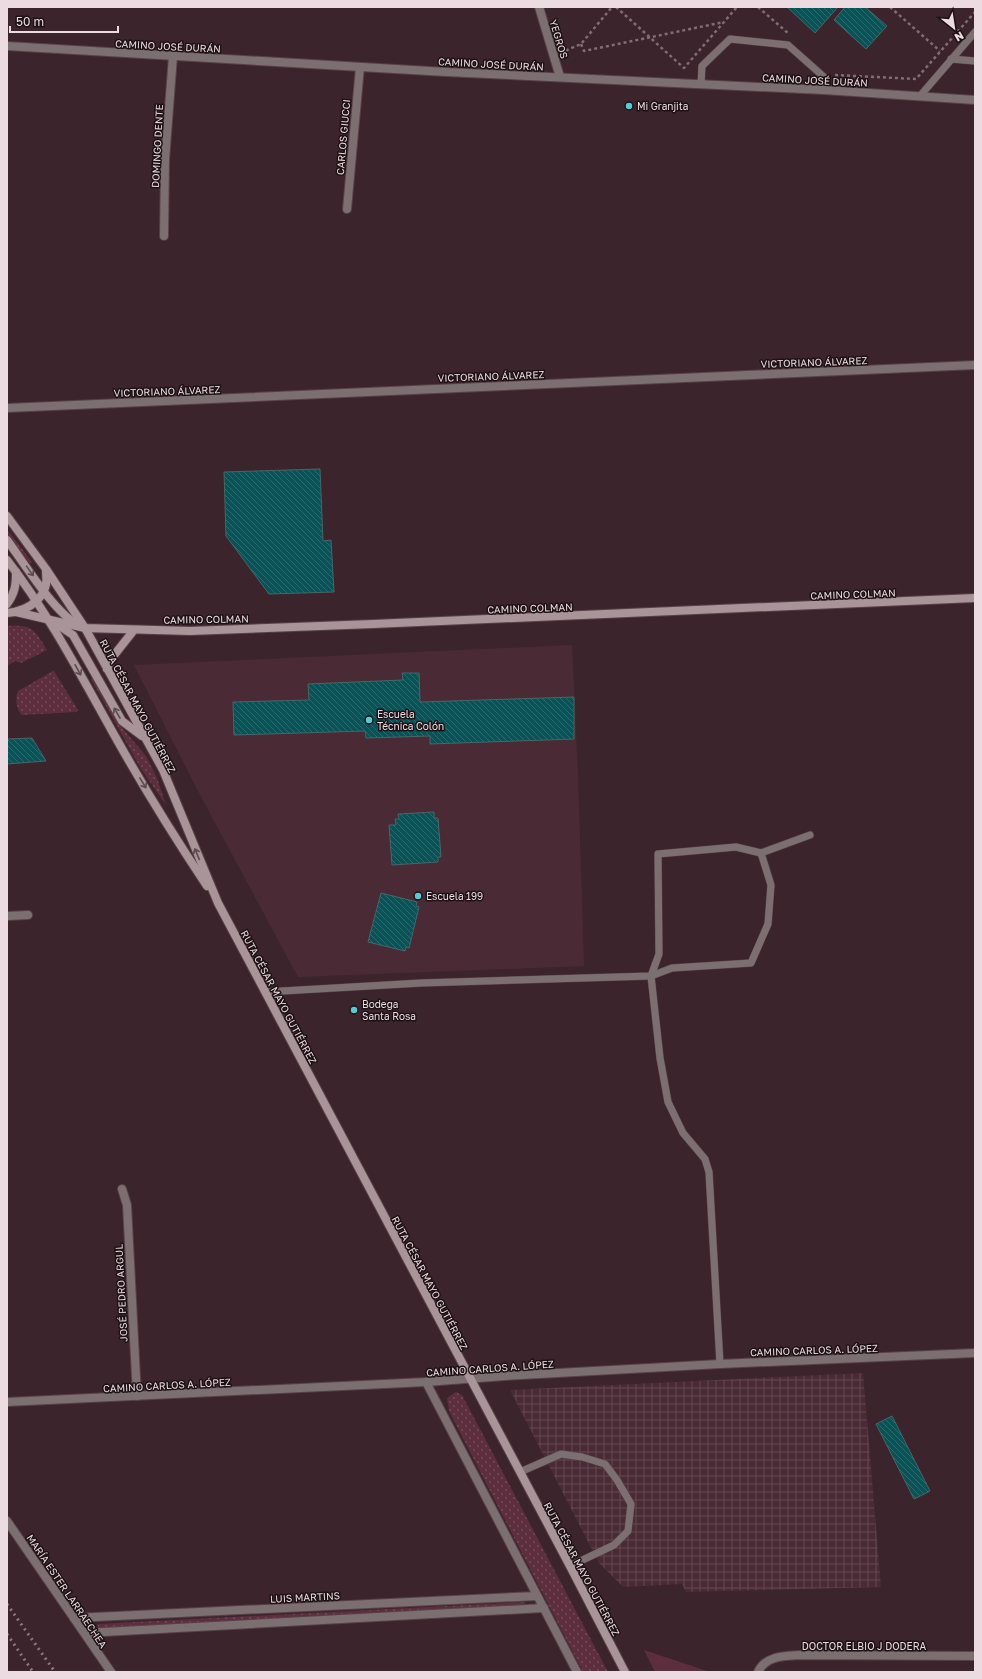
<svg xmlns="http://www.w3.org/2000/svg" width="982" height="1679" font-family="'Golos Text',sans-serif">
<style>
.built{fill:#4a2b35}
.industrial{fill:url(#industrial-grid)}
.grass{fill:url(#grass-dots)}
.park{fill:#5d2e3e}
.building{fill:url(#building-back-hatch);stroke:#456769}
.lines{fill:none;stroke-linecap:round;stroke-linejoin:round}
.lane-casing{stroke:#584149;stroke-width:8}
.street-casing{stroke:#584149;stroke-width:10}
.secondary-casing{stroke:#584149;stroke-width:10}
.path{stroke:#826d74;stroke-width:2.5;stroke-dasharray:3 3;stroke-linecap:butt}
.lane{stroke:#7c6f72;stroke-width:7}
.street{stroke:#7c6f72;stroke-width:8}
.secondary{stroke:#a9949a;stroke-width:8}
.rail{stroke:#8c777e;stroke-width:3;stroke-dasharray:2 4;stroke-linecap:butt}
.oneway{stroke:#5b4c50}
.poi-dot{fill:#51ccd3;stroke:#1c1114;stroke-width:1.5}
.labels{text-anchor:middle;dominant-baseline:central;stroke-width:3;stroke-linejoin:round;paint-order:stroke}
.street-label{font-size:10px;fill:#ecdbe0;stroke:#1c1114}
.poi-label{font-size:10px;fill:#ecdbe0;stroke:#1c1114;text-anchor:start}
</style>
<defs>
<pattern id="industrial-grid" width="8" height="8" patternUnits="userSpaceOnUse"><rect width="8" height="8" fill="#4a2b35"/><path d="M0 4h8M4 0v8" fill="none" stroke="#644952"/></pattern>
<pattern id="grass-dots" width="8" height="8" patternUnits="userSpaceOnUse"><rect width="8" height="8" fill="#5d2e3e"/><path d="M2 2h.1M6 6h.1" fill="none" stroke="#744c5a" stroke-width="1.8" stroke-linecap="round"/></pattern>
<pattern id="building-back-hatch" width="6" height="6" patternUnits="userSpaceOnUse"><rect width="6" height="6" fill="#095256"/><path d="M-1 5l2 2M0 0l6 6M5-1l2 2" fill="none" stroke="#2d6a6e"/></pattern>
</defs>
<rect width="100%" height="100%" fill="#3c242c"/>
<!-- built -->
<path class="built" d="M572,645L578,775L584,966L298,977L198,791L134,665Z"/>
<!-- industrial -->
<path class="industrial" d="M863,1373L881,1587L686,1592L682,1584L623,1587L599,1563L510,1390Z"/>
<!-- grass -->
<g class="grass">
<path d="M7,529L32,562V563H29L7,533Z"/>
<path d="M7,626C33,625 34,629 47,650L21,663L15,661L7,666Z"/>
<path d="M53,671H54L78,710L77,712L22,715C16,709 15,698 18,691Z"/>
<path d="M92,678L119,724L146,756L157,778L166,805L141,769L91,679Z"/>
<path d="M456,1392L462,1395L608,1672H583L449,1411L447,1398Z"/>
<path d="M524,1602L526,1603L525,1606L99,1628L97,1624Z"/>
</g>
<!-- park -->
<path class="park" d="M644,1650L710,1672H655Z"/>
<!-- building -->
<g class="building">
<path d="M787,7H838L815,33Z"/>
<path d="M845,7H865L887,26L866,49L834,20Z"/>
<path d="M320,469L323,541L331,540L334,592L269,594L226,536L224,472Z"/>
<path d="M402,673H419L420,702L574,697V739L430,744V736L366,738L365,731L234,735L233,702L309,700L308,684L403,680Z"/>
<path d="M32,738L46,761L7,764V739Z"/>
<path d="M434,812V818H438L441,857H438V862L392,865L389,825H396L395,819H399L398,814Z"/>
<path d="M381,893L417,902L416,906L419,907L409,948L406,947L405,951L368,942Z"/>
<path d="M892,1416L930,1491L914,1499L876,1424Z"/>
</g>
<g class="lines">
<!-- lane casing -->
<g class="lane-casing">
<g id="lane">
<path d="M951,59L975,61"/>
<path d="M701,84L702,66L730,39L788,45L824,77V90"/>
<path d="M920,96L975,32"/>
<path d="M265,992L421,983L651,976L672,968L751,963L768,924L771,885L761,853L810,835"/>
<path d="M720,1364L709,1172L705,1159L683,1133L668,1102L660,1058L651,976L659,954L658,854L736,847L761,853"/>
<path d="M520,1472L561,1454L582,1457L605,1464L617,1480L631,1504L628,1531L614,1545L570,1566"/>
</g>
</g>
<!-- street casing -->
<g class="street-casing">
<g id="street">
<path d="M539,7L560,77"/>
<path d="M7,46L446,72L824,90L975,100"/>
<path d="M347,209L360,67"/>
<path d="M164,236L165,160L173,56"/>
<path d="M7,408L975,365"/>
<path d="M7,916L28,915"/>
<path d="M122,1189L127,1205L137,1396"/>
<path d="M426,1382L577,1672"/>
<path d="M7,1402L426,1382L505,1376L720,1364L975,1353"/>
<path d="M7,1521L111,1672"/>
<path d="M74,1618L537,1596"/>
<path d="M85,1633L544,1608"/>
<path d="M758,1672C766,1655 786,1656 801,1655L975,1656"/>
</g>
</g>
<!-- secondary casing -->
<g class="secondary-casing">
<g id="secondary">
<path d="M7,516L46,569L85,628L163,770L218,903L570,1566L625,1672"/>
<path d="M7,540C24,563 54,612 77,624"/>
<path d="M7,560C48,613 79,672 112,731C141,783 173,835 207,886"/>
<path d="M7,604C15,593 16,585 16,572"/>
<path d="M16,612L85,628L190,631L373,624L975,598"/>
<path d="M7,613C30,611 50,596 46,572"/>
<path d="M58,625L73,635L122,721L142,736"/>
<path d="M107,669L111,659L134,630"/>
</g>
</g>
<!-- path -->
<g class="path">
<path d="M616,7L684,68L737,7"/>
<path d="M758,7L789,34"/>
<path d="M890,7L940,51"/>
<path d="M581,44L584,51L724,22"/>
<path d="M565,57L567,50L581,44L612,7"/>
<path d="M835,75L916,79L975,12"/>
</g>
<!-- lane -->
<use href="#lane" class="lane"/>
<!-- street -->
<use href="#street" class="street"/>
<!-- secondary -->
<use href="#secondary" class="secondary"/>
<!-- rail -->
<g class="rail">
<path d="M7,1604L55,1672"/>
<path d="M7,1634L33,1672"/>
</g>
</g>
<!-- one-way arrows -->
<defs><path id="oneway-shaft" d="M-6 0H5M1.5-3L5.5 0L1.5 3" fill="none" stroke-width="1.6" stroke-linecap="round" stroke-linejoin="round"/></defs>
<g class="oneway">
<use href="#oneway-shaft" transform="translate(30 571) rotate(55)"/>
<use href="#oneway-shaft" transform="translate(78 670) rotate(61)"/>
<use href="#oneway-shaft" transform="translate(117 713) rotate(-120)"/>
<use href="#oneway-shaft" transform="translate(143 783) rotate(59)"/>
<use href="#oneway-shaft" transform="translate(197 854) rotate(-113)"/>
</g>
<!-- markers -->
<g class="poi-dot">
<circle cx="629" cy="106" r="4"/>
<circle cx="369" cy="720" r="4"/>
<circle cx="418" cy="896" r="4"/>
<circle cx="354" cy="1010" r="4"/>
</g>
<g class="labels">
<!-- street labels -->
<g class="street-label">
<text transform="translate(559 39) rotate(73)">YEGROS</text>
<text transform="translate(168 46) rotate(3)">CAMINO JOSÉ DURÁN</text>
<text transform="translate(491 64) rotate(3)">CAMINO JOSÉ DURÁN</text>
<text transform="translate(815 80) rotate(3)">CAMINO JOSÉ DURÁN</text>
<text transform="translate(343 137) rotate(-85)">CARLOS GIUCCI</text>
<text transform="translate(157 146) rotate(-87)">DOMINGO DENTE</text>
<text transform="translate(814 362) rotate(-2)">VICTORIANO ÁLVAREZ</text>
<text transform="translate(491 376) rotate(-2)">VICTORIANO ÁLVAREZ</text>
<text transform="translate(167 391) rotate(-2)">VICTORIANO ÁLVAREZ</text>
<text transform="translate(853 594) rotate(-2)">CAMINO COLMAN</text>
<text transform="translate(530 608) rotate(-2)">CAMINO COLMAN</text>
<text transform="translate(206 619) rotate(-1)">CAMINO COLMAN</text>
<text transform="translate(138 706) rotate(62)">RUTA CÉSAR MAYO GUTIÉRREZ</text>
<text transform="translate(279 997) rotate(62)">RUTA CÉSAR MAYO GUTIÉRREZ</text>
<text transform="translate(430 1283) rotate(62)">RUTA CÉSAR MAYO GUTIÉRREZ</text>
<text transform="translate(121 1293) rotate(-93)">JOSÉ PEDRO ARGUL</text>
<text transform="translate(814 1350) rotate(-2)">CAMINO CARLOS A. LÓPEZ</text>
<text transform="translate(490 1368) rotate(-4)">CAMINO CARLOS A. LÓPEZ</text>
<text transform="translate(167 1385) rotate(-3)">CAMINO CARLOS A. LÓPEZ</text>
<text transform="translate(582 1569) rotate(62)">RUTA CÉSAR MAYO GUTIÉRREZ</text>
<text transform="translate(67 1591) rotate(56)">MARÍA ESTER LARRAECHEA</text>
<text transform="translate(305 1597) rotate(-3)">LUIS MARTINS</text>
<text x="864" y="1646">DOCTOR ELBIO J DODERA</text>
</g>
<!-- poi labels -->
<g class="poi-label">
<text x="637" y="106">Mi Granjita</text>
<text x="377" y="714">Escuela<tspan x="377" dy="12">Técnica Colón</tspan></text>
<text x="426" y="896">Escuela 199</text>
<text x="362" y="1004">Bodega<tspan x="362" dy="12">Santa Rosa</tspan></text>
</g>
</g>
<!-- border -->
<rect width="982" height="1679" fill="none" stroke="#ecdbe0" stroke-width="16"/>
<!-- north arrow -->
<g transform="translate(954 28) rotate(150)" stroke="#1c1114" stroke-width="3" paint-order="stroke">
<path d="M0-3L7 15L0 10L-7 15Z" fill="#ecdbe0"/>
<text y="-6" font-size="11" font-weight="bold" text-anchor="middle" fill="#ecdbe0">N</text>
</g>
<!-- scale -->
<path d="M10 26v6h108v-6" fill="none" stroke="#ecdbe0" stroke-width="2"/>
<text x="16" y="26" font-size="12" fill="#ecdbe0" stroke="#1c1114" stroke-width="3" paint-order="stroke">50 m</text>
</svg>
